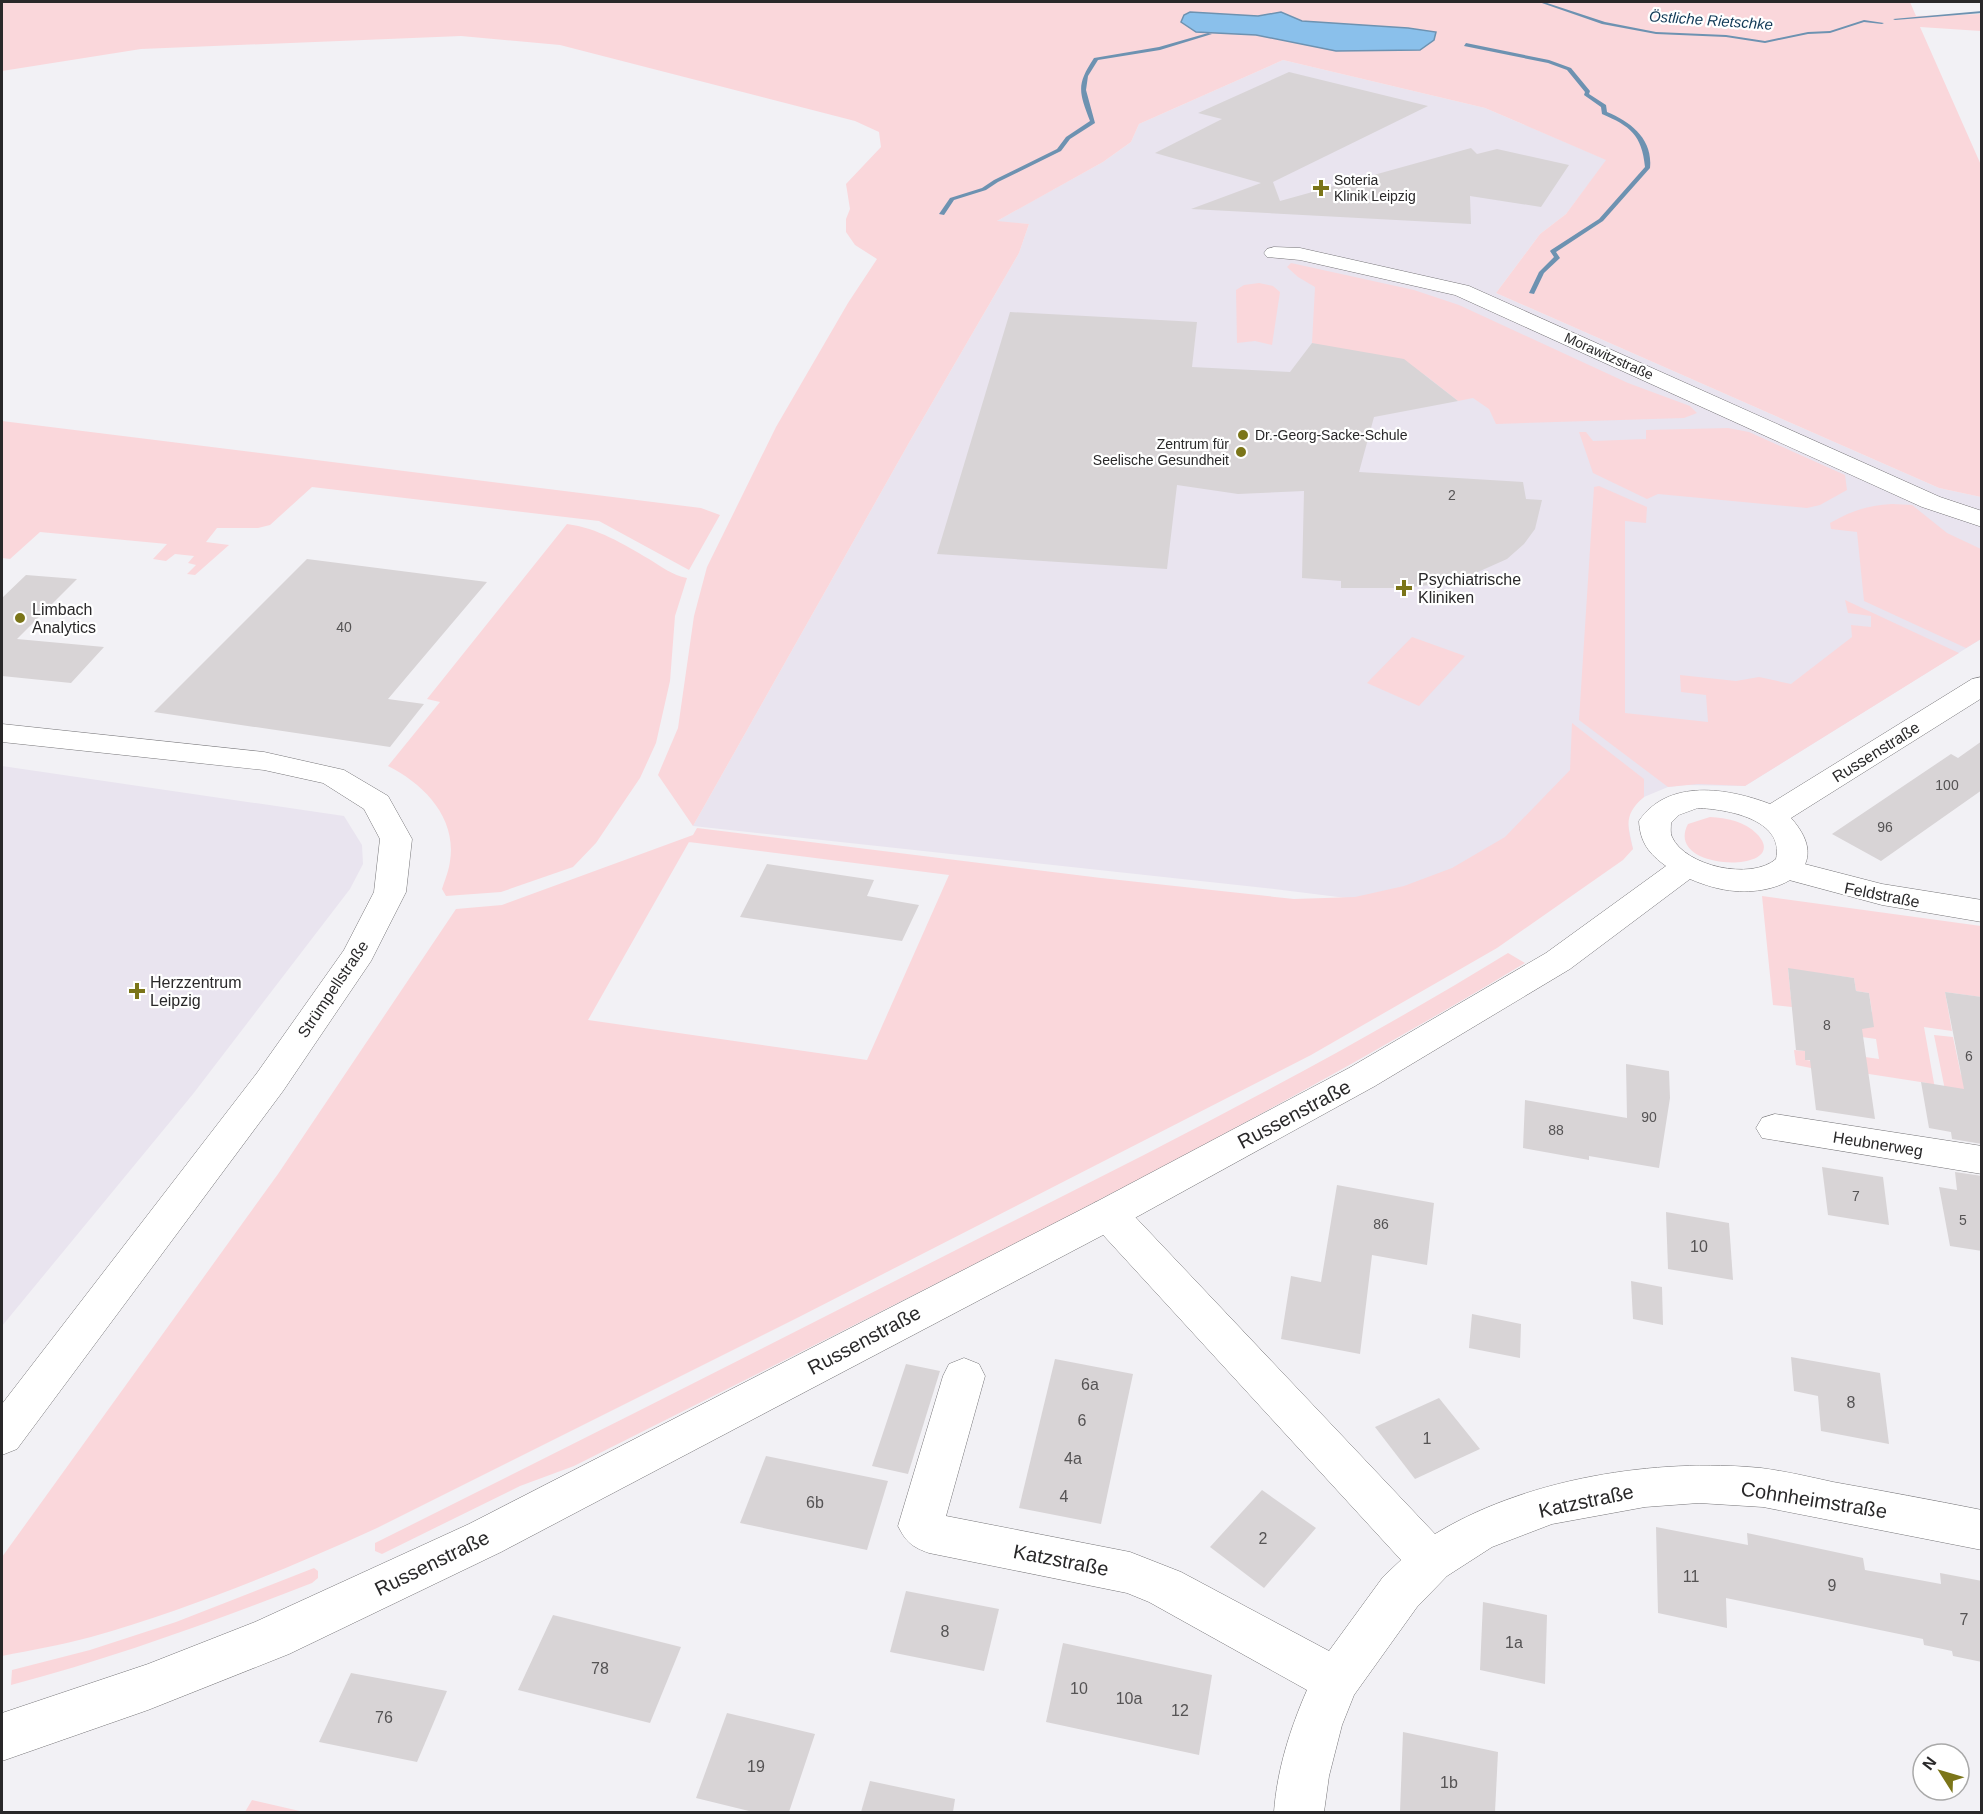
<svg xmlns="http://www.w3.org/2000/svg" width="1983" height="1814" font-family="Arial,sans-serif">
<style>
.built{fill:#e9e4ef}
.green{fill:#fad7db}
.water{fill:#8ac0eb;stroke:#6d92b1;stroke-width:1.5}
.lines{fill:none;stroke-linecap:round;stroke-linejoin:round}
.stream{fill:#6d92b1;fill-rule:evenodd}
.building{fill:#d8d4d6}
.minor-casing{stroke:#777679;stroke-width:1}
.tertiary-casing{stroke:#777679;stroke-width:1}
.minor{fill:#fff;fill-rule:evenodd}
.tertiary{fill:#fff;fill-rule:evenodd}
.poi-dot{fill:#7b7519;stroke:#fff;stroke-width:2}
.labels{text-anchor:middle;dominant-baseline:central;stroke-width:4.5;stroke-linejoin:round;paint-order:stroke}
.far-poi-label{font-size:14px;fill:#292829;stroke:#fff;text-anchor:start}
.far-street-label{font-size:14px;fill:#292829;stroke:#fff}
.number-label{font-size:14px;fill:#555354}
.far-water-label{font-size:15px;font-style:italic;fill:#103956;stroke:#fff}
.poi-label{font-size:16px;fill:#292829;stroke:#fff;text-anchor:start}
.street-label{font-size:16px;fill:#292829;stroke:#fff}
.near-number-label{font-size:16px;fill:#555354}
.near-street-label{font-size:20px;fill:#292829;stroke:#fff}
</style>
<rect width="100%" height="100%" fill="#f2f1f5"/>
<!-- built -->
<g class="built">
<path d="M1283,60L1485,108L1607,160L1566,214L1540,234L1496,293L1939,488L1981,497V639L1745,786L1685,785L1668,787L1644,797L1633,806L1627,819L1633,849L1523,920L1274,889L693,826L910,441L1019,253L1029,224L995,222L1103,162L1131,142L1139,124Z"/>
<path d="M2,766L344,816L362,845L363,864L350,889L193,1094L2,1326Z"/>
</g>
<!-- green -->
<g class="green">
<path d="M2,2H1910L1916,16L1981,14V31L1920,27L1981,165V497L1939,488L1496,293L1540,234L1566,214L1606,160L1485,108L1283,60L1139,124L1131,142L1103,162L997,221L1029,224L1019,253L910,441L693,826L658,775L678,728L694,616L707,567L776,427L848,303L877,259L855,245L846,232V219L850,209L846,184L881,147L879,132L855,121L560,45L461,36L141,49L2,71Z"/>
<path d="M1291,263L1414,290L1459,305L1628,383L1690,406L1697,413L1684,418L1496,424L1489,409L1473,398L1458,401L1425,375L1312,343L1315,287L1298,277L1287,267Z"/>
<path d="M1259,283L1273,286L1280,292L1272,345L1255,341L1237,343L1236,290L1244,285Z"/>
<path d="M2,421L701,508L720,515L689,570L599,521L312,487L270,525L258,528H217L206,542L229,545L195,575L187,574L196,565L188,563L194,556L175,554L166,561L153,559L167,544L40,532L10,559L2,558Z"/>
<path d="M1728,428L1749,432L1845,475L1847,490L1820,505L1807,508L1658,494L1647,499L1593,473L1579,432H1586L1593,441L1646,439V430Z"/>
<path d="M1599,486L1647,507L1646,523L1625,521V713L1708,722L1706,695L1681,692L1680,675L1736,681L1759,677L1791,684L1852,637L1851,625L1871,627V616L1848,613L1845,600L1959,653L1745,786L1698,784L1668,787L1579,720L1594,487Z"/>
<path d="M1892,504L1912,505L1947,533L1981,549V639L1966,648L1864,601L1857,532L1831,529L1830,523C1851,511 1868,505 1892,504Z"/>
<path d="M567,524C598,528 623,544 649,559C662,567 672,575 687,578L675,616L670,681L656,743L640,778L596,843L573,867L501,892L446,896L442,889C445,880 449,870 450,861C457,818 424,784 388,766L440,702L427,699Z"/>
<path d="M1412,637L1465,656L1419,706L1367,683Z"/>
<path d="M1572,723L1644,779V797C1624,814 1627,825 1633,849L1623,860L1497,948L1311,1055L799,1317L377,1528C285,1570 189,1609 91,1637C62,1645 31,1650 2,1656V1557L278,1174L456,909L502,905L693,835L588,1020L867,1060L949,875L689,842L697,828L1101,878L1294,899L1355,897L1404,886L1452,868L1505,837L1570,770Z"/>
<path d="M1710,817C1727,818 1744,821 1757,834C1795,874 1662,873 1688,824Z"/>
<path d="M1762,896L1981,926V997L1945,992L1952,1031L1924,1027L1942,1128L1927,1083L1811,1065V1068L1796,1065L1794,1050L1805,1051L1806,1060L1827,1063L1865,1057L1879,1059L1876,1039L1862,1037L1858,1010L1872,1012L1869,993L1856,991L1854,978L1788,969L1792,1007L1773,1005Z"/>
<path d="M1508,953L1525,963C1218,1148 894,1304 574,1466L520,1486L382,1554L375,1551V1543C568,1447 761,1349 954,1251C1141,1157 1329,1063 1508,953Z"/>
<path d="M1934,1035L1953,1037L1961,1075L1969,1077L1981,1087L1946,1095Z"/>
<path d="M314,1568L318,1571V1578L312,1583C211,1622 116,1657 11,1685L12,1670L90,1650L176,1622Z"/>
<path d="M252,1800L304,1812H245Z"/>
</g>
<!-- water -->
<path class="water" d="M1190,12L1258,16L1281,12L1302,21L1408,28L1436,32L1434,40L1420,50L1336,51L1256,35L1196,32L1181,22L1184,15Z"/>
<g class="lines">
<!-- stream -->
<g class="stream">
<path d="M1539,2H1544L1605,22L1656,32L1726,35L1765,41L1808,32L1830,31L1864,20L1884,23L1882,24L1864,22L1830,33L1808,34L1765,43L1726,37L1656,34L1602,24Z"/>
<path d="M1982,11V13L1895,20L1893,19Z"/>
<path d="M1208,33L1212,34L1160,50L1098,60L1088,76L1086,90L1095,123L1070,139L1061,151L998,182L986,190L954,200L944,215L939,214L950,198L982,188L994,180L1057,149L1066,137L1090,121C1079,92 1076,85 1094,58L1159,47Z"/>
<path d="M1466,43L1549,60L1571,68L1590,91L1589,94L1606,105L1607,112C1631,122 1653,139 1650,168L1603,221L1556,252L1560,258L1544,273L1534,294L1529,293L1539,272L1554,257L1550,251L1551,250L1599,219L1645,167C1642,135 1630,126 1602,114L1601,107L1584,95L1585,92L1567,70L1548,63L1464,46Z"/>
</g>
</g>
<!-- building -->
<g class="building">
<path d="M1289,72L1428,106L1273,182L1280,201L1471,148L1477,154L1497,149L1569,165L1541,207L1470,196L1471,224L1191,209L1261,183L1155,153L1222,119L1198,113Z"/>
<path d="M1010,312L1197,322L1192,367L1290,372L1312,343L1404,359L1458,401L1374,417L1359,472L1523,482L1526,499L1542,500L1535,529L1524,544L1507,559L1469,576L1438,584L1403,588H1341V581L1302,578L1304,491L1238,494L1177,485L1167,569L937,554Z"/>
<path d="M307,559L487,582L388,699L424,704L390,747L154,712Z"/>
<path d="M26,575L77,579L17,639L104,647L71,683L2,676V598Z"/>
<path d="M1982,741V790L1881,861L1832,834L1951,754L1958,758Z"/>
<path d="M767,864L874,880L867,896L919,905L902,941L740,917Z"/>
<path d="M1788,968L1854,978L1856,991L1869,993L1874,1027L1862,1029L1875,1119L1816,1110L1810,1060H1805V1051L1796,1050Z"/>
<path d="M1945,992L1982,997V1144L1952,1139L1951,1132L1929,1128L1921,1082L1964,1089Z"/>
<path d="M1626,1064L1669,1071L1670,1098L1659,1168L1589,1156V1160L1523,1148L1525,1100L1627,1118Z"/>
<path d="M1822,1167L1883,1177L1889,1225L1828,1215Z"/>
<path d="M1955,1172L1982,1176V1251L1950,1246L1939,1187L1957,1190Z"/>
<path d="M1337,1185L1434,1203L1427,1265L1372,1255L1360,1354L1281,1339L1291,1276L1321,1282Z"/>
<path d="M1666,1212L1729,1223L1733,1280L1668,1269Z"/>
<path d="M1631,1281L1662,1287L1663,1325L1633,1319Z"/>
<path d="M1472,1314L1521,1324L1520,1358L1469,1348Z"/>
<path d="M1791,1357L1880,1373L1889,1444L1821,1431L1818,1396L1794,1391Z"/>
<path d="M1055,1359L1133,1374L1101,1524L1019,1508Z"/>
<path d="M906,1364L940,1371L908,1474L872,1466Z"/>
<path d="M1439,1398L1480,1449L1415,1479L1375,1427Z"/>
<path d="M766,1456L888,1481L867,1550L740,1523Z"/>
<path d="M1262,1490L1316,1528L1264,1588L1210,1547Z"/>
<path d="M1656,1527L1748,1545L1747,1533L1863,1558L1865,1570L1941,1584L1940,1573L1982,1581V1662L1953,1656L1952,1651L1924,1645L1923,1639L1726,1598L1727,1628L1658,1613Z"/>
<path d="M906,1591L999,1609L984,1671L890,1652Z"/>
<path d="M1483,1602L1547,1615L1545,1684L1480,1670Z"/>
<path d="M553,1615L681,1647L650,1723L518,1690Z"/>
<path d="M1063,1643L1212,1675L1199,1755L1046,1722Z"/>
<path d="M351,1673L447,1691L417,1762L319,1742Z"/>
<path d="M727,1713L815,1734L789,1812H753L696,1798Z"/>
<path d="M1403,1732L1498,1752L1495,1812H1400Z"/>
<path d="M870,1781L955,1799L953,1812H861Z"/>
</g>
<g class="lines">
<!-- minor casing -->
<g class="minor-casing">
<g id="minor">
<path d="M1274,247L1300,248L1469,286L1940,497L1982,511V527L1922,507L1455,295L1300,260L1267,257L1264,253L1267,249Z"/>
<path d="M2,724L264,752L344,770L388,796L412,839L406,892L371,961L283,1091L17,1449L2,1455V1404L257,1073L344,950L374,892L380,839L364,809L323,783L264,770L2,742Z"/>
<path d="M1785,859L1882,884L1982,900V922L1882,905L1774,876L1769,869L1774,862Z"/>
<path d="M1775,1114L1982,1146V1174L1762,1138L1756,1128L1762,1118Z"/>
<path d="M1108,1199L1122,1203L1435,1534C1527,1478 1656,1458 1761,1468C1785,1471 1810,1477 1833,1482C1883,1491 1932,1500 1982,1510V1550L1763,1507L1699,1503L1645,1507L1552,1524L1492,1547L1447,1576L1417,1607L1354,1695L1342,1725L1329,1776L1324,1812H1274C1277,1770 1290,1729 1307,1690L1149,1602L1127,1593L929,1553C912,1547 906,1542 898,1526L943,1376L949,1364L964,1358L979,1364L985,1376L946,1516L1130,1552L1181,1572L1329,1651L1383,1577L1401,1560L1094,1225L1088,1214L1094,1203Z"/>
</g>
</g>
<!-- tertiary casing -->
<g class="tertiary-casing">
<path id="tertiary" d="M1982,677V698L1791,818C1835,867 1783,895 1735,891C1720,890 1704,885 1690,879L1570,969L1375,1086L1122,1225L501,1552L289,1654L148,1710L2,1761V1713L148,1664L255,1622L469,1524L1094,1203L1349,1068L1546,953L1666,866C1649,854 1640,842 1639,821C1668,778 1728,788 1770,804L1972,679ZM1698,808C1726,809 1785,819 1776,859C1751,881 1685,866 1672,837C1670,833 1671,827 1671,823L1679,815Z"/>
</g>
<!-- minor -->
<use href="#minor" class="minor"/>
<!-- tertiary -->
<use href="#tertiary" class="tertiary"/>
</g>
<!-- markers -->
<g class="poi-dot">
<path d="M1318 179h6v6h6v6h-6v6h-6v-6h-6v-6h6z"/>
<circle cx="1243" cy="435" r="6"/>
<circle cx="1241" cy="452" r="6"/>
<path d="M1401 579h6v6h6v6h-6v6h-6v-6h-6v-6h6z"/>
<circle cx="20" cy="618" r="6"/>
<path d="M134 982h6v6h6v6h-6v6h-6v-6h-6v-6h6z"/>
</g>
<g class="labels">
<!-- far-poi labels -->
<g class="far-poi-label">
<text x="1334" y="180">Soteria<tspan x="1334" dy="16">Klinik Leipzig</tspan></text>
<text x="1255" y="435">Dr.-Georg-Sacke-Schule</text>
<text x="1229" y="444" text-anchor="end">Zentrum für<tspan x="1229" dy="16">Seelische Gesundheit</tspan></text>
</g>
<!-- far-street labels -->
<g class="far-street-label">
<text transform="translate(1609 356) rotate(24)">Morawitzstraße</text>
</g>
<!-- number labels -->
<g class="number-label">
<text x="1452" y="495">2</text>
<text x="344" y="627">40</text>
<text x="1947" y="785">100</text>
<text x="1885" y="827">96</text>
<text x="1827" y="1025">8</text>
<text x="1969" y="1056">6</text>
<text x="1649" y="1117">90</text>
<text x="1556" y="1130">88</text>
<text x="1856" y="1196">7</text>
<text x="1963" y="1220">5</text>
<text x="1381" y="1224">86</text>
</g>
<!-- far-water labels -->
<g class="far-water-label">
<text transform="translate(1711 20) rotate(4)">Östliche Rietschke</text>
</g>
<!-- poi labels -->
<g class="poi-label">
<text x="1418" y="579">Psychiatrische<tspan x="1418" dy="18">Kliniken</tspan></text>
<text x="32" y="609">Limbach<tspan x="32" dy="18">Analytics</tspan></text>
<text x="150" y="982">Herzzentrum<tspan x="150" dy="18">Leipzig</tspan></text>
</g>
<!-- street labels -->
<g class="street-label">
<text transform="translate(1876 752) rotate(-32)">Russenstraße</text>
<text transform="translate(1882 895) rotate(11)">Feldstraße</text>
<text transform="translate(333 989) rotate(-56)">Strümpellstraße</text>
<text transform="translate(1878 1144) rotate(9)">Heubnerweg</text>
</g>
<!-- near-number labels -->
<g class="near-number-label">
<text x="1699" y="1246">10</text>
<text x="1090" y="1384">6a</text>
<text x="1851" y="1402">8</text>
<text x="1082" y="1420">6</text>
<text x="1427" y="1438">1</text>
<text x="1073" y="1458">4a</text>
<text x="1064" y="1496">4</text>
<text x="815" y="1502">6b</text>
<text x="1263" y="1538">2</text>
<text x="1691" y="1576">11</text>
<text x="1832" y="1585">9</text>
<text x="1964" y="1619">7</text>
<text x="945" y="1631">8</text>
<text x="1514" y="1642">1a</text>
<text x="600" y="1668">78</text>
<text x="1079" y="1688">10</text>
<text x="1129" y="1698">10a</text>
<text x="1180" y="1710">12</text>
<text x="384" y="1717">76</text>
<text x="756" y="1766">19</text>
<text x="1449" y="1782">1b</text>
</g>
<!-- near-street labels -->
<g class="near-street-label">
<text transform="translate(1294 1114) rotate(-28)">Russenstraße</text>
<text transform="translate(864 1340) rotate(-28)">Russenstraße</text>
<text transform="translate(1814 1500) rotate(9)">Cohnheimstraße</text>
<text transform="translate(1586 1501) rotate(-12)">Katzstraße</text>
<text transform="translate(1061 1560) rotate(11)">Katzstraße</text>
<text transform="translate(432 1563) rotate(-26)">Russenstraße</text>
</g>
</g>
<!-- border -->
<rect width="1983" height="1814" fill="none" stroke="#292829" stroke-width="6"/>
<!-- north arrow -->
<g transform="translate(1941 1772) rotate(307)"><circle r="28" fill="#ffffff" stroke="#a9a9a9" stroke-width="1.5"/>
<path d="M0-4.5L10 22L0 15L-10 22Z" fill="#7b7519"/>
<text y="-9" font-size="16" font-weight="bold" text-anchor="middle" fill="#292829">N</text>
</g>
</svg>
